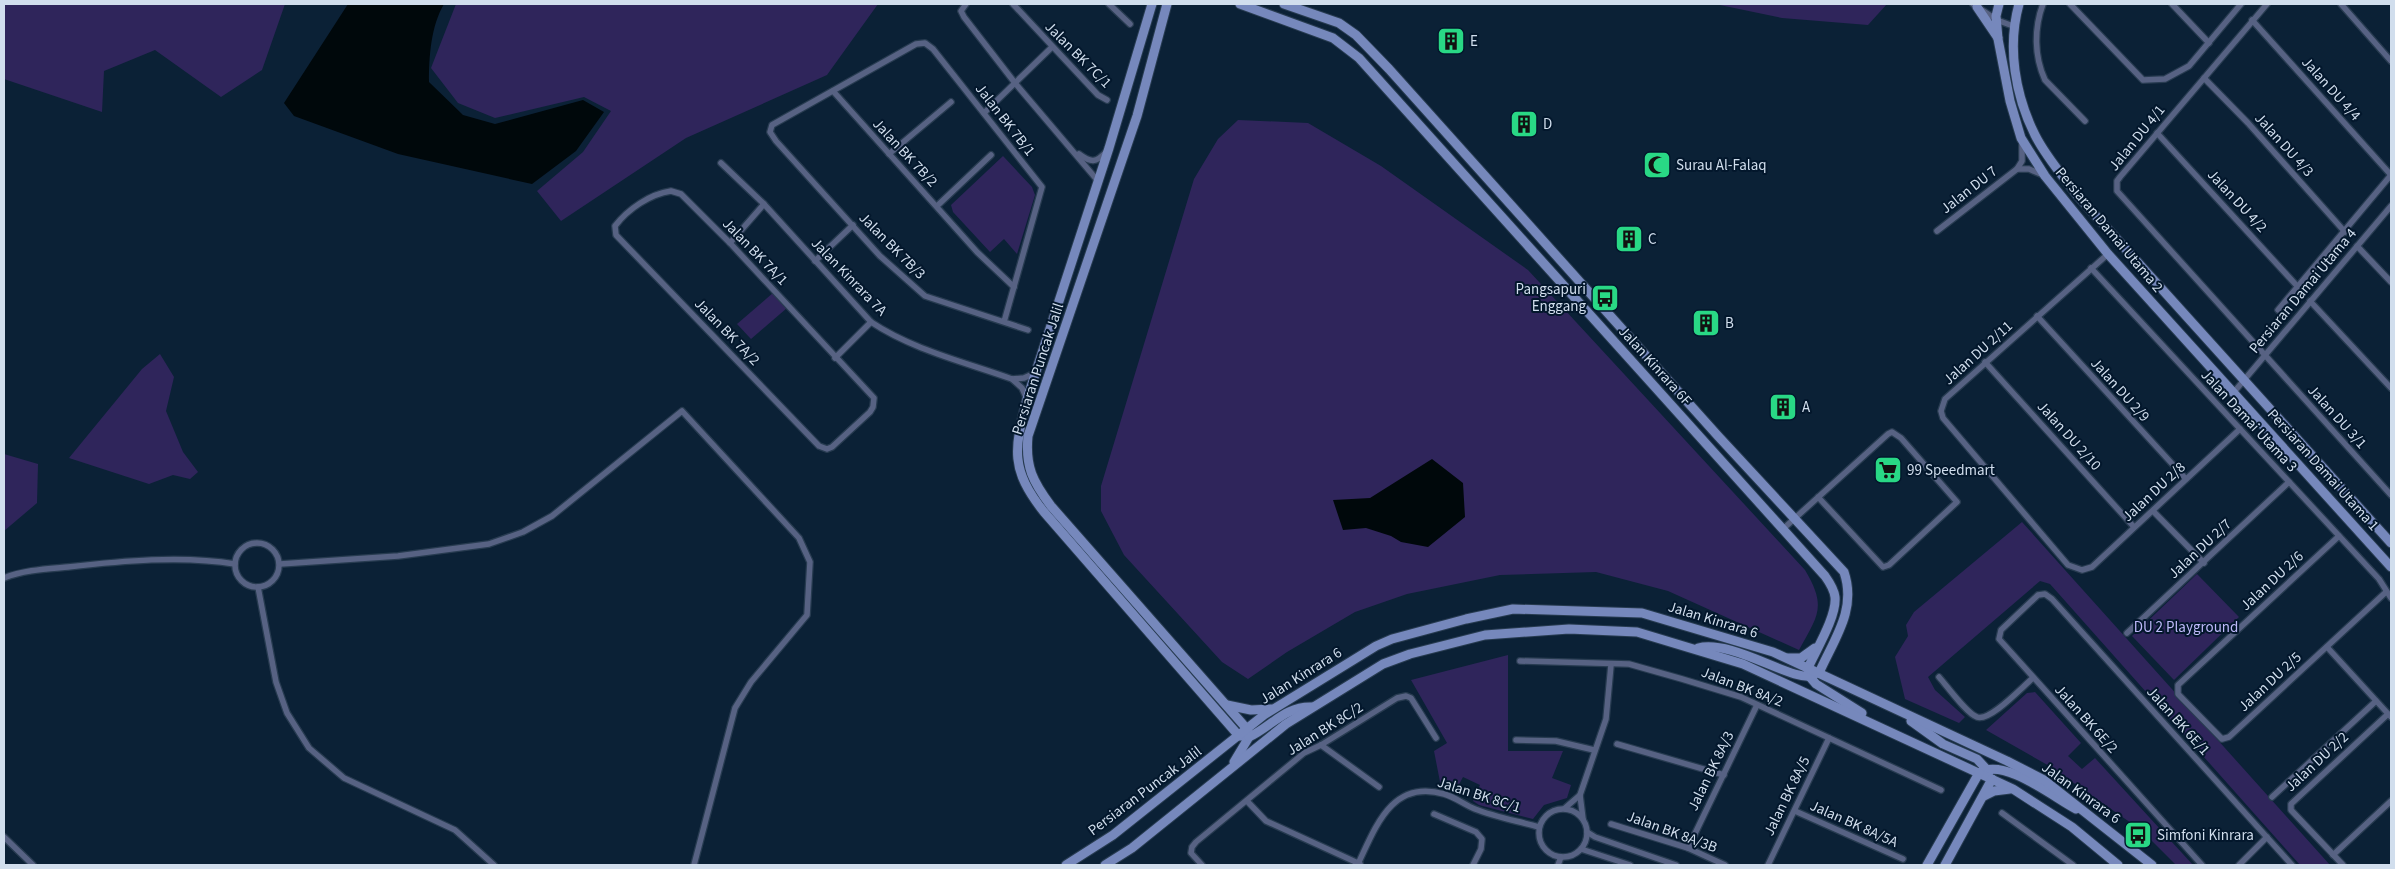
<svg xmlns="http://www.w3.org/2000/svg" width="2395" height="869" font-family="'Source Sans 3',sans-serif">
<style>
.green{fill:#2f255b}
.water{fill:#00080b}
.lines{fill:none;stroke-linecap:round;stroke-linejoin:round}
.street-casing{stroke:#273b50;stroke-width:8}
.secondary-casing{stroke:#273b50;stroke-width:11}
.street{stroke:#576283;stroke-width:5.5}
.secondary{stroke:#7688bc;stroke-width:9}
.labels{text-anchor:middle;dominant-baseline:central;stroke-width:4;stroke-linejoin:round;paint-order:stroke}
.poi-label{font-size:15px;fill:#d1deed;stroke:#03172c;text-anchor:start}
.street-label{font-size:15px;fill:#d1deed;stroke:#03172c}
.park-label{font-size:15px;fill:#bfbafa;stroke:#03172c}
</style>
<rect width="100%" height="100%" fill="#0b2136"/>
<!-- green -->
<g class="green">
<path d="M4,4H285L262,70L221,97L155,50L104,71L102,112L4,79Z"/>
<path d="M456,4H878L827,75L686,138L561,221L537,191L583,152L611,111L584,97L495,118L458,103L431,68Z"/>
<path d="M1715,4H1887L1868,25L1782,18Z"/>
<path d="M1238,120L1308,123L1381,166L1528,270L1805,570C1827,607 1818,615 1799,650L1668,591L1596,572L1500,575L1407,594L1355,612L1287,652L1248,679L1222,662L1124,555L1101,511V486L1194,179L1218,139Z"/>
<path d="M1003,156L1032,187L1035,195L1017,254L1004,239L990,252L953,212L951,205Z"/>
<path d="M774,292L787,308L751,339L737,324Z"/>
<path d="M160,354L174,377L166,411L183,452L198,472L190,479L173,475L149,484L69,458L142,369Z"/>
<path d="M4,454L38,464L37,503L4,531Z"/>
<path d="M2022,522L2330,865H2300L2050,584L2040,581L1928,677L1935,690L1965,717L1959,723L1905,699L1895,657L1908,636L1906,625L1914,612Z"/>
<path d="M2197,574L2239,617L2174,680L2132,636Z"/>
<path d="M1508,655V751H1563L1552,778L1571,785L1567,798L1544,805L1533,819L1479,805L1473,801L1480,785L1463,777L1455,792L1441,787L1434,751L1447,743L1411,680Z"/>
<path d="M2035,692L2081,743L2068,756L2082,769L2095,758L2193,865H2176L2141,830L2051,767L1986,730L2027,693Z"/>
</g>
<!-- water -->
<g class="water">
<path d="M348,4H444C431,26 429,56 429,82L463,115L495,124L583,100L604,112L576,151L532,184L398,154L294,116L284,103Z"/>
<path d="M1432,459L1463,483L1465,517L1428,547L1401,542L1391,536L1366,528L1343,530L1333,500L1370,498Z"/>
</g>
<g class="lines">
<!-- street casing -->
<g class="street-casing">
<g id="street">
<path d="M966,4L961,11L964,17L1015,83L1098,181"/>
<path d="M1013,4L1098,95L1107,100"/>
<path d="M1109,4L1130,24"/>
<path d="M1973,4L1997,20L2013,26"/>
<path d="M2043,4C2034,28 2034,56 2045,80L2085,121"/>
<path d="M2070,4L2143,80L2165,79L2189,66L2241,4"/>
<path d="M2172,4L2209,43"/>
<path d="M2267,4L2120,177L2117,181V191L2391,495"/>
<path d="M2341,4L2391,61"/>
<path d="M2252,20L2391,175"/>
<path d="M2204,78L2248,123L2345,232"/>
<path d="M833,91L977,252L1014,287"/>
<path d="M984,113L1051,48"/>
<path d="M2157,133L2298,287"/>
<path d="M889,154L951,102"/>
<path d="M1079,154C1091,163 1096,163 1106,152"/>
<path d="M721,163L764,204L871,322C913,350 965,362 1012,379L1024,378L1035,373"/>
<path d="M2017,169H2029L2043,175"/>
<path d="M671,191L681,194L730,243L874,398L873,407L870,412L832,447L827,449L819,446L616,235L615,226C628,209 650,194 671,191Z"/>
<path d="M937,206L991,155"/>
<path d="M1937,231L2017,169L2022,161V142"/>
<path d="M730,243L764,204"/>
<path d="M2357,246L2391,282"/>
<path d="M2108,254L1945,399L1941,411L1943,418L2068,565L2082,570L2092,567L2240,429"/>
<path d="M815,261L853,225"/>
<path d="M2091,268L2379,579L2391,598"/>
<path d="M2310,301L2391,388"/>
<path d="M2278,310L2391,175"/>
<path d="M2037,316L2186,479"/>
<path d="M1004,322L1042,187L933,49L925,43L916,44L772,125L770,132L776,141L880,256L925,296L1028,330"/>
<path d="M835,358L871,322"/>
<path d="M1985,362L2134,527"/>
<path d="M1012,379L1022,388L1027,399"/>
<path d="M2234,392L2391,206"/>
<path d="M2153,511L2204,563"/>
<path d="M1783,529L1888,434L1892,432L1901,438L1957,502L1889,565L1883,567L1818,497"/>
<path d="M2339,536L2178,685V694L2222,739L2229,737L2386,592"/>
<circle cx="257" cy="565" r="22"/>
<path d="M280,564L398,556L489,544L523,532L552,516L682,411L799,538L810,562L807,615L751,682L735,708L694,865"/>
<path d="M4,578C24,570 46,569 68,567C121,561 182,555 235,564"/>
<path d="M258,587L276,682L287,713L309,748L344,778L455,830L494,865"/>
<path d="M2127,633L2289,482"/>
<path d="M2327,647L2391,717"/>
<path d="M1520,661L1629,664L1682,679L1741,697L1941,790"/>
<path d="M1939,677C1947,686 1967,714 1977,717C1990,722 2022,687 2033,678"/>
<path d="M1516,740L1556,741L1594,750"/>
<path d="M1617,744L1724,775"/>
<path d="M1321,745L1379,787"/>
<path d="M2272,797L2376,701"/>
<path d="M1247,801L1266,821L1360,864"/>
<path d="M1565,808L1580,795"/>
<circle cx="1563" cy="833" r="24"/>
<path d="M1795,811L1903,859"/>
<path d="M2002,813L2073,865"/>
<path d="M1434,814L1476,832L1482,839L1481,849L1473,865"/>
<path d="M1583,819L1580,795L1606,719L1611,665"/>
<path d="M1611,824L1688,848L1725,865"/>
<path d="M1587,832L1595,837L1676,865"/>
<path d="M4,837L33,865"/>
<path d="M1688,848L1757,705"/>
<path d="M1581,849L1630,865"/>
<path d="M2333,855L2391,801"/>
<path d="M1358,864C1376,826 1392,779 1444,794C1455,797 1465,805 1475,809C1495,817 1518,821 1539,827"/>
<path d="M1202,865L1191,853L1192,847L1196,842L1304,753L1321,745L1397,698L1406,696L1411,698L1436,738"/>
<path d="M1558,865L1561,857"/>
<path d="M1768,865L1829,738"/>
<path d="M2202,865L1999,639L2001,630L2038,595L2045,594L2052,599L2292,865"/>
<path d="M2239,865L2267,837"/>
<path d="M2343,865L2291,810V804L2388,714"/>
</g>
</g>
<!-- secondary casing -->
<g class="secondary-casing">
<g id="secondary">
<path d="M1152,4L1109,148L1027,399C1014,450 1010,469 1044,512L1239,736H1243"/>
<path d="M1167,4L1137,116L1028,436C1025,467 1033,482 1051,506L1247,729L1249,737L1234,762"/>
<path d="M1240,4L1333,38L1359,58L1825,576C1830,583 1834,589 1835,597C1837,616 1816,650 1808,668L1810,677L1816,684L1862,713"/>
<path d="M1284,4L1339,23L1356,35L1389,69L1718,436L1844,572C1857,610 1834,639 1819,673"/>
<path d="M1999,4L1996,16L1998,39L2010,101L2021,138L2045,176L2108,254L2391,567"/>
<path d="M2019,4C2007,47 2015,95 2035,135C2046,157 2063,176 2077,195L2391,543"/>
<path d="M1977,7L1998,38"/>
<path d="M1698,648C1734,639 1794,684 1814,675"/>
<path d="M1788,658H1801L1815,648"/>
<path d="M1227,705L1251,710L1271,709"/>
<path d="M1911,721L1943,744L1977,759L1989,772"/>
<path d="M1249,737C1271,727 1285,706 1312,707"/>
<path d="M1979,773C2004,757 2053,797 2076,809"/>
<path d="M1984,796L1994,791L2010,789"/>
<path d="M1066,865L1113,835L1264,715L1376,646L1392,639L1466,619L1513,609L1642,613L1773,652L2007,761L2044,780L2152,865"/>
<path d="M1105,865L1132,848L1286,724L1383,664L1410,654L1485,635L1569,629L1637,632L1743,664L2013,789L2072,827L2118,865"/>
<path d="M1927,865L1979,773"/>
<path d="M1945,865L1992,779"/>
</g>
</g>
<!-- street -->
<use href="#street" class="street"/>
<!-- secondary -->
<use href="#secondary" class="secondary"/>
</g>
<!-- icons -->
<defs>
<g id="building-square" transform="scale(1.4375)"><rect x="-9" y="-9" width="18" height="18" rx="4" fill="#29d885" stroke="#03172c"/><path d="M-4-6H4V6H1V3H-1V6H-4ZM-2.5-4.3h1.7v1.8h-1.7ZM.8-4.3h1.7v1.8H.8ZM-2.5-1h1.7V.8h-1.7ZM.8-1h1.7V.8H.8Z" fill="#111"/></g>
<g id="mosque-square" transform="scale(1.4375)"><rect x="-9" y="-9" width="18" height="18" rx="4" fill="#29d885" stroke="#03172c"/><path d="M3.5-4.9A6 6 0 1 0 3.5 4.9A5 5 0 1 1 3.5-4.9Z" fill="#111"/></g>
<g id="bus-square" transform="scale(1.4375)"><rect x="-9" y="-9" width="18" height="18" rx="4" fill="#29d885" stroke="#03172c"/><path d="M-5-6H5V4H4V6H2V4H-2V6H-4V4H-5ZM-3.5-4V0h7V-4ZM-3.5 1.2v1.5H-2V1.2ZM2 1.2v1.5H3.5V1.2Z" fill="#111"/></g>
<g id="supermarket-square" transform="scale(1.4375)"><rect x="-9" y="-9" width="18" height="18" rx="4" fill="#29d885" stroke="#03172c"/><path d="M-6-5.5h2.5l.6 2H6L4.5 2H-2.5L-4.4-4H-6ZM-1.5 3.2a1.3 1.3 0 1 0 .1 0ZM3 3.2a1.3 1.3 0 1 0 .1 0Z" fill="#111"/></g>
</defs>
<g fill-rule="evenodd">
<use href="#building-square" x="1451" y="41"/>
<use href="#building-square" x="1524" y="124"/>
<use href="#mosque-square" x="1657" y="165"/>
<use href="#building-square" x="1629" y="239"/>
<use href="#bus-square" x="1605" y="298"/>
<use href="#building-square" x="1706" y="323"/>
<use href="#building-square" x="1783" y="407"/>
<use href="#supermarket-square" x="1888" y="470"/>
<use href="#bus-square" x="2138" y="835"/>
</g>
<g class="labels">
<!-- poi labels -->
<g class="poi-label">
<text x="1470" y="41">E</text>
<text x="1543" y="124">D</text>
<text x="1676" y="165">Surau Al-Falaq</text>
<text x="1648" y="239">C</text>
<text x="1586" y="289" text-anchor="end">Pangsapuri<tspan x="1586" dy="17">Enggang</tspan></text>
<text x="1725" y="323">B</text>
<text x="1802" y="407">A</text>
<text x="1907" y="470">99 Speedmart</text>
<text x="2157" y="835">Simfoni Kinrara</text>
</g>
<!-- street labels -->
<g class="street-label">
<text transform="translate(1078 55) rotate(45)">Jalan BK 7C/1</text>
<text transform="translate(2331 89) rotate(48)">Jalan DU 4/4</text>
<text transform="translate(1005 120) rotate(52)">Jalan BK 7B/1</text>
<text transform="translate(2137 138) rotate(-51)">Jalan DU 4/1</text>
<text transform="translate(2284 145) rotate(48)">Jalan DU 4/3</text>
<text transform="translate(905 153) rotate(47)">Jalan BK 7B/2</text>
<text transform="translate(1969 190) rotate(-38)">Jalan DU 7</text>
<text transform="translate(2237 201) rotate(47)">Jalan DU 4/2</text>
<text transform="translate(2109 230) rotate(50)">Persiaran Damai Utama 2</text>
<text transform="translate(892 246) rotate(45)">Jalan BK 7B/3</text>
<text transform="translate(755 252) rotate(46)">Jalan BK 7A/1</text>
<text transform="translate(849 277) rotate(46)">Jalan Kinrara 7A</text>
<text transform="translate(2303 291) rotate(-50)">Persiaran Damai Utama 4</text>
<text transform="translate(727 332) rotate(46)">Jalan BK 7A/2</text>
<text transform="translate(1978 353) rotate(-42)">Jalan DU 2/11</text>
<text transform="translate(1655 366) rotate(48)">Jalan Kinrara 6F</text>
<text transform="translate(1038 369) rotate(-72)">Persiaran Puncak Jalil</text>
<text transform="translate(2120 390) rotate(48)">Jalan DU 2/9</text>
<text transform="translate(2337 417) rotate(48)">Jalan DU 3/1</text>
<text transform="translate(2249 421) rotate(47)">Jalan Damai Utama 3</text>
<text transform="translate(2069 436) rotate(48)">Jalan DU 2/10</text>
<text transform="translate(2323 470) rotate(48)">Persiaran Damai Utama 1</text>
<text transform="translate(2154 492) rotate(-43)">Jalan DU 2/8</text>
<text transform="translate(2200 549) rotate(-43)">Jalan DU 2/7</text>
<text transform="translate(2272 581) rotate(-43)">Jalan DU 2/6</text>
<text transform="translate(1713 620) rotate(17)">Jalan Kinrara 6</text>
<text transform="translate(1301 676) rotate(-32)">Jalan Kinrara 6</text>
<text transform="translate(2270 682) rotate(-43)">Jalan DU 2/5</text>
<text transform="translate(1742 687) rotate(21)">Jalan BK 8A/2</text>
<text transform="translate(2086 719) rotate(48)">Jalan BK 6E/2</text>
<text transform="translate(2178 721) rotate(48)">Jalan BK 6E/1</text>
<text transform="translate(1325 729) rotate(-32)">Jalan BK 8C/2</text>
<text transform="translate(2317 762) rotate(-43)">Jalan DU 2/2</text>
<text transform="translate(1711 771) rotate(-64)">Jalan BK 8A/3</text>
<text transform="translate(1145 791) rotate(-37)">Persiaran Puncak Jalil</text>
<text transform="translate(2081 793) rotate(36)">Jalan Kinrara 6</text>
<text transform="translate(1479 795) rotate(18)">Jalan BK 8C/1</text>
<text transform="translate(1787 796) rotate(-64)">Jalan BK 8A/5</text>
<text transform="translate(1854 824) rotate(24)">Jalan BK 8A/5A</text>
<text transform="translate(1672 832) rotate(20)">Jalan BK 8A/3B</text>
</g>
<!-- park labels -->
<g class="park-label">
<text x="2186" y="627">DU 2 Playground</text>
</g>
</g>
<!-- border -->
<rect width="2395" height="869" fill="none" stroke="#d1deed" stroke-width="10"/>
</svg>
